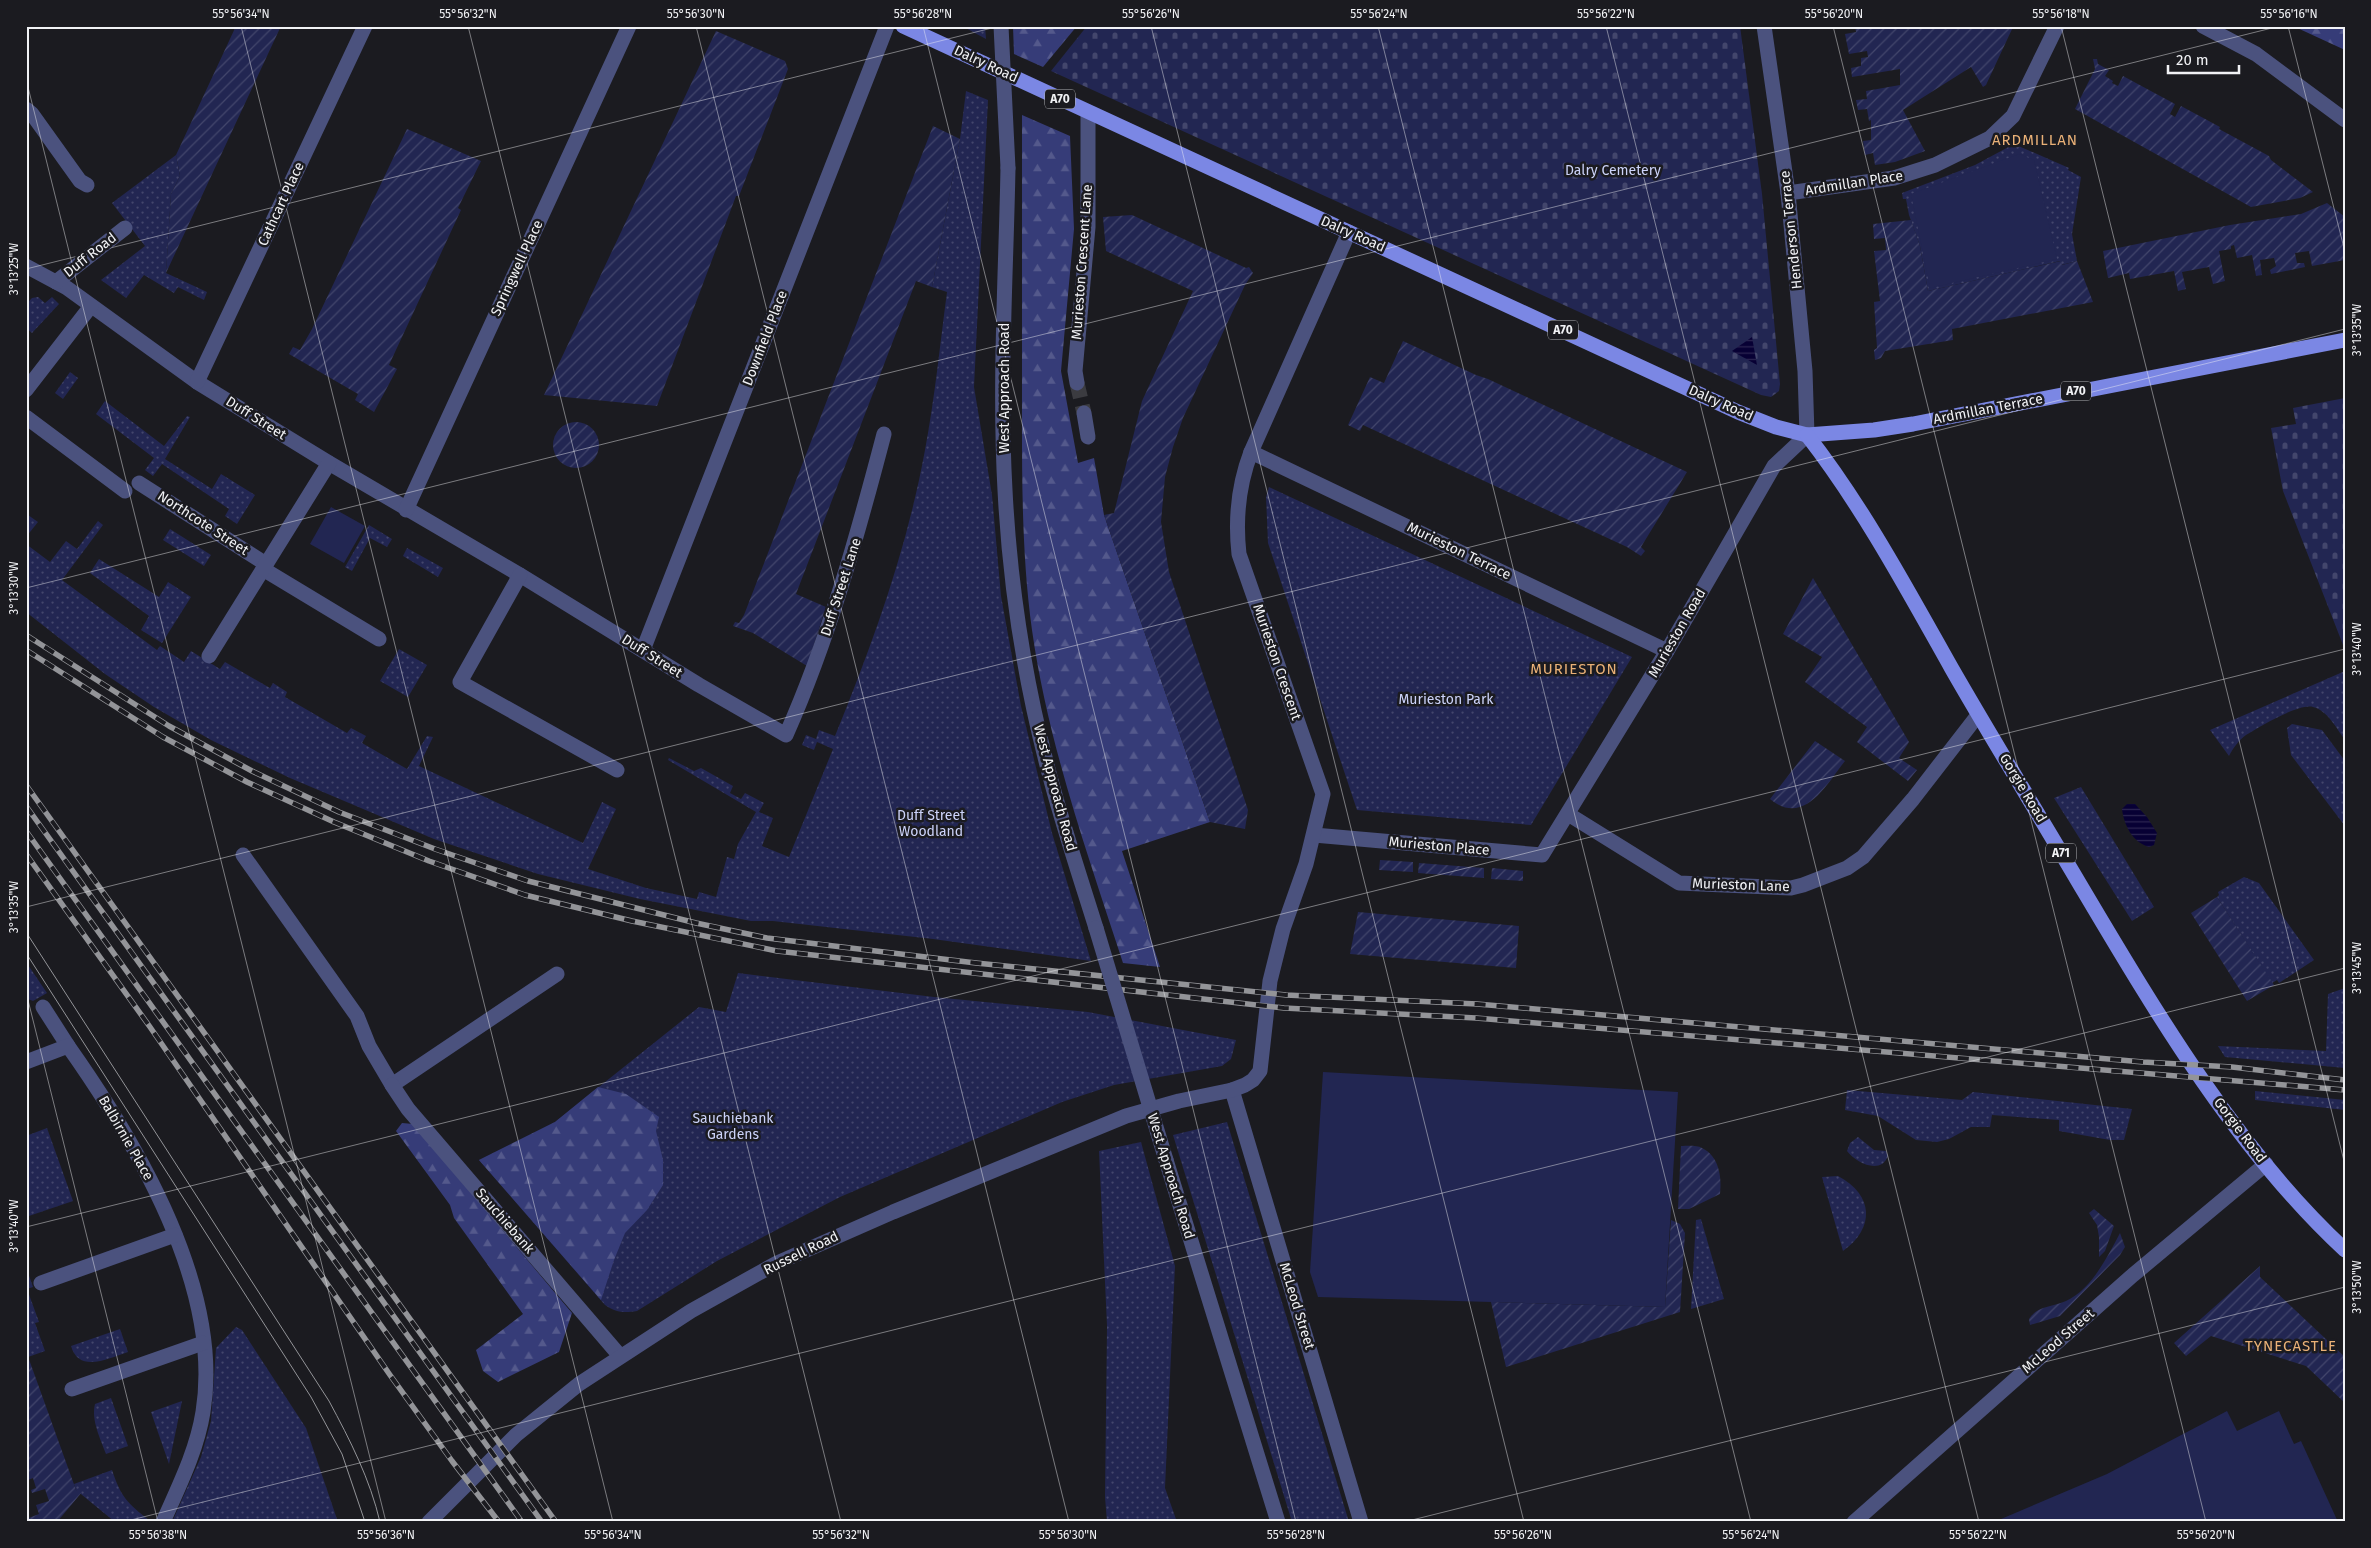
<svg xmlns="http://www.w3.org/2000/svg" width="2371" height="1548" font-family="'Fira Sans',sans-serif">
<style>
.grass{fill:url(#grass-dots)}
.forest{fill:url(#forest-firs)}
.cemetery{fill:url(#cemetery-stones)}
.garden{fill:url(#garden-furrows)}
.pitch{fill:#222652}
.water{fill:url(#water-rules)}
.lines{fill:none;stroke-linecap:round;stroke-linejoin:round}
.minor-tunnel{stroke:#3b3b40;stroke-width:15;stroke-dasharray:15 8;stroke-linecap:butt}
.minor{stroke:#4b527e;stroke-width:15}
.major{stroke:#7b87e4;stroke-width:15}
.tram{stroke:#939498;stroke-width:1}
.rail-casing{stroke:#939498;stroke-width:5.5}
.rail{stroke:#1b1b20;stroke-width:4;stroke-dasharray:11;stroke-linecap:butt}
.minor-bridge{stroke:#4b527e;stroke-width:15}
.ticks{fill:none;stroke:#f1f2f5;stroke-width:1;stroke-opacity:0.45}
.labels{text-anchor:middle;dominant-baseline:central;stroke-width:5;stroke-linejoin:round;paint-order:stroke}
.shield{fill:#1b1b20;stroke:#b1b2b5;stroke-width:1}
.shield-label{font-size:12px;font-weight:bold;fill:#f1f2f5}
.street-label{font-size:14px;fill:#f1f2f5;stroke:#1b1b20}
.park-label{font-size:14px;fill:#ccd3f9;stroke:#1b1b20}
.neighbourhood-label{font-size:15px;letter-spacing:1px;fill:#eab177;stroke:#1b1b20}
.neatline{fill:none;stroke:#f1f2f5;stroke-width:2}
.ticks-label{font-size:12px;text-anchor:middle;fill:#f1f2f5}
</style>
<defs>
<pattern id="grass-dots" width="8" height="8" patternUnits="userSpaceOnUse" patternTransform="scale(1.25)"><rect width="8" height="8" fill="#222652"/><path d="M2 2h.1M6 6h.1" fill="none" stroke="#43466c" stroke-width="1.8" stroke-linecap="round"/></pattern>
<pattern id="forest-firs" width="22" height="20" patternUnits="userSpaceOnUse" patternTransform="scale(1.25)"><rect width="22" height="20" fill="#363c78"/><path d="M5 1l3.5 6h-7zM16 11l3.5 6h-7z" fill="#54598c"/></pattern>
<pattern id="cemetery-stones" width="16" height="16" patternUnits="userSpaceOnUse" patternTransform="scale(1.25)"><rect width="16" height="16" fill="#222652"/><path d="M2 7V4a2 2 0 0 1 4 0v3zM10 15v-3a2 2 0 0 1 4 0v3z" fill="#43466c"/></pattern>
<pattern id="garden-furrows" width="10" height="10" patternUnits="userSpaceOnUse" patternTransform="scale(1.25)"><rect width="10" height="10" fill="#222652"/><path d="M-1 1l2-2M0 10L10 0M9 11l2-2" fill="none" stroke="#43466c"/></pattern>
<pattern id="water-rules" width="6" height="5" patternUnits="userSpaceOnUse" patternTransform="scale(1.25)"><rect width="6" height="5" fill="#070034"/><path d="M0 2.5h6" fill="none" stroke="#2c2652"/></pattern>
</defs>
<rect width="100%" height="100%" fill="#1b1b20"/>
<!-- grass -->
<g class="grass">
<path d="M962,26H985L986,39Z"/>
<path d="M966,91L988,100L974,387L992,495L1001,596L1021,706L1052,833L1091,961L933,939L773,921H751L640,899L538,874L434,839L290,778L211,740L154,707L105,674L26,612V544L50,562L66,541L77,549L98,521L103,525L62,580L157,650L160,646L184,662L191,651L220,669L225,662L270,688L273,683L287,692L285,697L347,733L351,728L366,736L362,743L407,769L427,736L433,737L419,766L583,843L602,802L616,809L588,869L646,888L697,899L699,892L716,897L727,857L734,859L738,844L756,812L668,760L669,758L694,771L701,768L733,786L730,793L741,799L745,793L764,803L759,812L773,818L762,846L789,857L833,749L817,742L814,750L802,745L806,735L816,739L819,730L835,736C873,643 907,549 925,450C935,397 940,344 947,292L932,287L960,139Z"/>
<path d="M2014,144L2069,168L2068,170L2081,177L2072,234L2077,261L2061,265L2060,261L1928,291L1920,246L1909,215L1906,199H1903L1902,193L1975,165Z"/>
<path d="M176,155L180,176L171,194L166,273L207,292L204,300L178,287L174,293L144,275L126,298L101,280L145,246L112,203Z"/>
<path d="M38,297L45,303L52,297L59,304L32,333L26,328V304L32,298Z"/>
<path d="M70,372L78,378L63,399L55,393Z"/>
<path d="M105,401L164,446L187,416L190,417L165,459L212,489L221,474L255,495L237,524L225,516L229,509L162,464L153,476L145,470L154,458L96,414Z"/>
<path d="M1269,487L1632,657L1531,825L1357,810L1268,543L1266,497Z"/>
<path d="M28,515L38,522L26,537V518Z"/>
<path d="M369,525L392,539L387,547L370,538L352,571L345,567Z"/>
<path d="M170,529L211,555L204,566L163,540Z"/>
<path d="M407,548L443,568L438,577L403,556Z"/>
<path d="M99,559L159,597L168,582L191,597L162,643L141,630L149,616L90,573Z"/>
<path d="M399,649L427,665L408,697L380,681Z"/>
<path d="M2345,671V740C2337,729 2327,710 2313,707C2299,703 2259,727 2246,735C2239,740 2233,748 2229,756L2210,730Z"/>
<path d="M2292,724L2322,730L2345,761V826L2291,755L2287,728Z"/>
<path d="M2081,787L2154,907L2132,921L2054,798Z"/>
<path d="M2244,877L2259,883L2314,960L2279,983L2277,980L2272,983L2217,897L2219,895L2218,892Z"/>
<path d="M26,962L47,993L33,1001L28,999L26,995Z"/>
<path d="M738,973L934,997L1088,1012L1236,1040L1231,1059L1222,1066L1114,1085L1062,1102L840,1197L717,1261L637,1311C625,1313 616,1313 605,1305L479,1160L555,1122L699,1007L726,1012Z"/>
<path d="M2345,988V1068L2225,1057L2218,1046L2326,1051L2328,994Z"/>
<path d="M1847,1090L1962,1100L1973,1092L2132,1109L2124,1140H2110L2059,1131V1120L1992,1115L1990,1127H1971L1949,1139L1937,1142L1916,1140L1878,1116L1845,1110Z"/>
<path d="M2255,1091L2345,1100V1110L2255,1100Z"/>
<path d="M1227,1122L1349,1522H1292L1173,1135Z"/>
<path d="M47,1128L73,1201L26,1217V1136Z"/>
<path d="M1858,1137L1874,1150L1886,1151L1888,1156C1881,1175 1856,1163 1847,1151L1850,1143Z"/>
<path d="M1141,1142L1175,1266L1165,1488L1177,1522H1107L1105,1497L1107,1326L1099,1151Z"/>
<path d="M1838,1176C1874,1195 1875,1228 1843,1251L1822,1177Z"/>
<path d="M1701,1219L1724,1299L1691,1309L1696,1220Z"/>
<path d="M26,1267L33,1287L27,1289L39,1322L35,1323L45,1351L28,1357L26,1351Z"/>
<path d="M236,1327L242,1330L306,1428L338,1522H172L201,1457L211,1421L216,1348Z"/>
<path d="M120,1329L128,1352C109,1358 79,1374 71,1346Z"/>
<path d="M111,1398L128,1446L106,1454C100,1438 91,1420 95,1404Z"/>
<path d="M182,1401L169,1464L151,1412Z"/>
<path d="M112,1470C121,1497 127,1503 149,1520L148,1522H115L76,1490L74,1484Z"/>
</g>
<!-- forest -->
<g class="forest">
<path d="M1013,26H1077L1043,67L1014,54Z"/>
<path d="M2293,26H2345V50Z"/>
<path d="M1022,115L1070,136L1074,229L1061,371L1078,463L1094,458L1104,515L1210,822L1122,851L1160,967L1123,963C1088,855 1048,744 1032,630C1021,550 1022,469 1022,388C1022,297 1022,206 1022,115Z"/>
<path d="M598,1087L626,1094L659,1117L656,1131L663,1160V1185L647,1210L625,1233L614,1260L601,1300L479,1160L555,1122Z"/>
<path d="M402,1123L413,1124L572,1313L559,1352L498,1382L483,1371L476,1350L523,1314L454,1218L450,1205L396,1131Z"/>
</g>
<!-- cemetery -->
<g class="cemetery">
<path d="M1087,26H1740L1762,194L1780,384L1779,391L1771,397L1761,395L1051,71Z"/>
<path d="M2345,398V650L2283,491L2271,428L2296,424L2293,408Z"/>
</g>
<!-- garden -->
<g class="garden">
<path d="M236,26H281L166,273L171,194L180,176L176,155Z"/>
<path d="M1855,26H2012L2013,27L1986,85L1983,87L1971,67L1903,110L1925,151L1895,162L1875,165L1873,153L1865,155L1863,141L1871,140V120L1869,121L1867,109L1858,110L1856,100L1867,99L1866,91L1900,85V69L1852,77L1851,68L1861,66V58L1868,57L1867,51L1849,54L1845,34L1856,32Z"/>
<path d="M716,31L785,61L788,69L739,196H736L657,406L544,395Z"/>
<path d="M2093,59H2097L2098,64L2109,70L2105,76L2113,81L2112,83L2118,86L2123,76L2175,104L2170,114L2175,117L2181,106L2220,127L2219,129L2269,156L2271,160L2313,192L2300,198L2251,207L2075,109L2095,69Z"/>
<path d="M933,126L960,139L932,287L916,281L796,594L826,607L807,666L753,633L733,626L735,622L739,623L744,615Z"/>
<path d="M407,129L481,161L458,208L461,210L389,365L397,369L374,412L355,400L358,394L289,354L293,347L300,350L312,329Z"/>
<path d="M2327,203L2345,217V260L2312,266L2309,251L2295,253L2297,263H2304L2305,267L2271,274L2270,270L2276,266L2274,258L2260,260L2262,275L2256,276L2252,255L2237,258L2234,245L2231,246V249L2219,251L2225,281L2213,284L2209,267L2182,272L2186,289L2178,291L2174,271L2130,279L2129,273L2108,278L2103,251L2230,225L2301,214Z"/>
<path d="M1132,215L1246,268L1249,267L1253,273L1245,285L1183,418L1173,447L1165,477L1161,522L1169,572L1248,810L1245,829L1210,822L1104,515L1114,513L1142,401L1193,291L1106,251L1103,217Z"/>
<path d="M1911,220L1920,246L1928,291L2061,261L2062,265L2077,261L2093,302L1952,329L1953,340L1885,351L1881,358L1875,360L1874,350L1877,348L1874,302L1880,301L1874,251L1886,250L1885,238L1874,239L1873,224Z"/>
<path d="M1403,341L1476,375L1488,379L1687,472L1641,547L1645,551L1641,556L1627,547L1363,425L1360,431L1348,425L1370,377L1384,383Z"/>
<circle cx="576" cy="445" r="23"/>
<path d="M1813,578L1909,742L1899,758L1917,770L1908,781L1857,742L1867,727L1805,682L1822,657L1783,634Z"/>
<path d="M1815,741L1845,761C1826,785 1804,827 1770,799Z"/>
<path d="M1380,860L1413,862V872L1379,870Z"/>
<path d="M1419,863L1484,868V878L1418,873Z"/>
<path d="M1492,868L1523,871V881L1491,879Z"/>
<path d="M2217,897L2274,985L2247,1001L2191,913Z"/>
<path d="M1358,912L1519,926L1516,968L1350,954Z"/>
<path d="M1681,1146C1687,1146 1697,1145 1702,1148C1719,1156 1722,1177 1720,1194L1689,1209H1678Z"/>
<path d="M2094,1209L2114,1226L2105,1251L2099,1257V1237L2097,1225L2089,1213Z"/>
<path d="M1671,1220L1680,1224L1685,1233L1680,1312L1506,1367L1491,1302L1665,1307Z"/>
<path d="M2120,1233L2125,1247L2120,1255L2060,1316L2030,1325L2029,1319C2037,1306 2052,1307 2066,1301C2091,1290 2108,1256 2120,1233Z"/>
<path d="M2260,1266V1277L2345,1357V1403L2306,1366L2211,1336L2186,1356L2174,1343Z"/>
<path d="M26,1351L76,1490L82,1492L57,1522H26V1519L39,1514L36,1505L49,1501L45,1489L32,1493L31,1490L36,1488L33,1478L28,1480L26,1454L28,1453L26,1447Z"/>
</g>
<!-- pitch -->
<g class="pitch">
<path d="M2019,154L2034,160L2057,259L1930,288L1911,194Z"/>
<path d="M331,507L365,526L344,563L310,544Z"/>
<path d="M1323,1072L1678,1092L1665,1307L1318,1297L1310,1272Z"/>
<path d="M2227,1411L2237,1431L2279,1411L2294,1444L2301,1441L2338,1522H1994L2107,1474Z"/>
</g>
<!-- water -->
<g class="water">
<path d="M1752,337L1757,365L1732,351Z"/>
<path d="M2127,804H2135L2147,817L2157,833L2154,845L2149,847C2132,842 2124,825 2122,809Z"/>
</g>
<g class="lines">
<!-- minor-tunnel -->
<path class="minor-tunnel" d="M1077,383L1084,413"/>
<!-- minor -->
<g class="minor">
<path d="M2203,26L2256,54L2345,120"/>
<path d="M26,109L32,114L80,181L87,185"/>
<path d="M1008,168C1006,275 999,383 1005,490C1010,588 1026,689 1052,784C1065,832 1081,880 1096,928"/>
<path d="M1788,193L1894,178L1935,165L1990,138L2013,116L2057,26"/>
<path d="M26,266L67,288L197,382L329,463L520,575L699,685L786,735C829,638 857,537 884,434"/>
<path d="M56,282L125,228"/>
<path d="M197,382L365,26"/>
<path d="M1077,383L1075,371L1088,227V112"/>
<path d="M26,390L91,306"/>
<path d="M1084,413L1088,437"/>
<path d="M26,417L125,491"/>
<path d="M1251,452L1667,651"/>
<path d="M139,483L266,564"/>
<path d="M406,510L629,26"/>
<path d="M263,569L379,639"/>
<path d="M520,575L460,682L617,770"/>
<path d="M643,650L887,26"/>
<path d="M209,656L329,463"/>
<path d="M1568,814L1679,883L1791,888L1803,885L1847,868L1863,857L1913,799L1978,715"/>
<path d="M1314,835L1542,855L1667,651L1774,466L1807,435L1805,371L1788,193L1764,26"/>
<path d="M243,855L357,1016L369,1046L392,1085L557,974"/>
<path d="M43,1007L68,1046"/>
<path d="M26,1062L68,1046C136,1142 223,1289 203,1412C197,1450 179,1486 163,1522"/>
<path d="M392,1085L408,1109L620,1356"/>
<path d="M1232,1090L1361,1522"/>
<path d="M1166,1160L1278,1522"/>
<path d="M41,1283L175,1235"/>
<path d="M72,1389L203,1343"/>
<path d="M429,1522L516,1435L579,1384L691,1311L777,1263L893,1212L1126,1116L1179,1101L1232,1090L1245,1085L1253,1080L1260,1071L1270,981L1283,929L1306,864L1323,794L1239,554C1235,518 1238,486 1251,452L1349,232"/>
<path d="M1854,1522L2133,1275L2266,1164"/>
</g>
<!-- major -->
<g class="major">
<path d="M903,26L1738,412L1776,427L1807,435L1874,430L1913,424L2345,340"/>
<path d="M1807,435C1863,507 1907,589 1952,669C1995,744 2041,818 2085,893C2158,1016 2239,1152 2345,1250"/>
</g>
<!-- tram -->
<g class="tram">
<path d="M26,932L329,1401C350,1440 370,1479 380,1522"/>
<path d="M26,953L311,1397L342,1454L365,1522"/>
</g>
<!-- rail casing -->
<g class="rail-casing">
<g id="rail">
<path d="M26,635L169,726L252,771L339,812L435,849L528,881L696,923L767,938L976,963L1286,995L1477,1004L2143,1062L2232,1067L2345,1080"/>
<path d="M26,650L163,737L247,782L334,822L429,861L525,895L632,921L777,951L1284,1008L1476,1018L2345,1090"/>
<path d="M26,785L556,1522"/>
<path d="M26,806L542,1522"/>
<path d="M26,831L522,1522"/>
<path d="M26,854L150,1027L390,1375L452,1461L499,1522"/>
</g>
</g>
<!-- rail -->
<use href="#rail" class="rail"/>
<!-- minor-bridge -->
<g class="minor-bridge">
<path d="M1001,26L1008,168"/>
<path d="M1096,928L1166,1160"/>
</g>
</g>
<!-- ticks -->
<path class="ticks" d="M241,26L613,1522M468,26L841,1522M696,26L1069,1522M923,26L1296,1522M1151,26L1524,1522M1378,26L1751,1522M1606,26L1979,1522M1833,26L2206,1522M2061,26L2345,1165M2288,26L2345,252M26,79L386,1522M26,269L1000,26M26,588L2280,26M26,907L2345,329M26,992L158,1522M26,1227L2345,649M123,1522L2345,968M1404,1522L2345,1287"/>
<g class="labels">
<!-- shield labels -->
<g class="shield">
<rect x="1045" y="89.5" width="30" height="19" rx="4"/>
<rect x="1548" y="320.5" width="30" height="19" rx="4"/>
<rect x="2061" y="381.5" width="30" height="19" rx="4"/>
<rect x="2046" y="843.5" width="30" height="19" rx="4"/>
</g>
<g class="shield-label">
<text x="1060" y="99">A70</text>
<text x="1563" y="330">A70</text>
<text x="2076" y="391">A70</text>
<text x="2061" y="853">A71</text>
</g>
<!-- street labels -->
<g class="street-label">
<text transform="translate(986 64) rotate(25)">Dalry Road</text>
<text transform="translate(1854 183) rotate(-9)">Ardmillan Place</text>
<text transform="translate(281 204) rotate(-65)">Cathcart Place</text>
<text transform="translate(1791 230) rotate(-96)">Henderson Terrace</text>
<text transform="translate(1353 234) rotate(24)">Dalry Road</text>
<text transform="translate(90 255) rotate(-38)">Duff Road</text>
<text transform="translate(1082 262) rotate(-86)">Murieston Crescent Lane</text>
<text transform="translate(517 268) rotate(-65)">Springwell Place</text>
<text transform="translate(765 338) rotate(-69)">Downfield Place</text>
<text transform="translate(1004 388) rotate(-90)">West Approach Road</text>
<text transform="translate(1721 403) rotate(24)">Dalry Road</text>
<text transform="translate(1988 409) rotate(-11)">Ardmillan Terrace</text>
<text transform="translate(256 418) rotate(32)">Duff Street</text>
<text transform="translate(203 523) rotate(33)">Northcote Street</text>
<text transform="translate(1459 551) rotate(26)">Murieston Terrace</text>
<text transform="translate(841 587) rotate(-72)">Duff Street Lane</text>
<text transform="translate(1677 633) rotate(-60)">Murieston Road</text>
<text transform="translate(652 656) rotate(32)">Duff Street</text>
<text transform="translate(1277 662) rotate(71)">Murieston Crescent</text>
<text transform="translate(1055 788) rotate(75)">West Approach Road</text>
<text transform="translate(2023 788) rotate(59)">Gorgie Road</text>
<text transform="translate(1439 846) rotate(5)">Murieston Place</text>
<text transform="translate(1741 885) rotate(2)">Murieston Lane</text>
<text transform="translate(2240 1130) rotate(53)">Gorgie Road</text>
<text transform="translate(126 1138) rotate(60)">Balbirnie Place</text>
<text transform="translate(1171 1176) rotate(73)">West Approach Road</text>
<text transform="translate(505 1221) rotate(49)">Sauchiebank</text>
<text transform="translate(801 1253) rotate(-26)">Russell Road</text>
<text transform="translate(1297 1306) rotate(73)">McLeod Street</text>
<text transform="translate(2058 1341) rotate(-41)">McLeod Street</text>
</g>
<!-- park labels -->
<g class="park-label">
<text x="1613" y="170">Dalry Cemetery</text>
<text x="1446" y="699">Murieston Park</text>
<text x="931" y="815">Duff Street<tspan x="931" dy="16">Woodland</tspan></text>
<text x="733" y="1118">Sauchiebank<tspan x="733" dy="16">Gardens</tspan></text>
</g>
<!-- neighbourhood labels -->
<g class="neighbourhood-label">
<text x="2035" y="140">ARDMILLAN</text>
<text x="1574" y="669">MURIESTON</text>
<text x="2291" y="1346">TYNECASTLE</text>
</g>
</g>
<!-- border -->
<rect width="2371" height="1548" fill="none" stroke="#1b1b20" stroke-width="55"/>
<!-- scale -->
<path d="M2168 65v8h71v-8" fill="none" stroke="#f1f2f5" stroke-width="2.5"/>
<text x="2176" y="65" font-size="15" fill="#f1f2f5" stroke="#1b1b20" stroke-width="4" paint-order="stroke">20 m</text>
<rect x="28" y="28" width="2316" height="1492" class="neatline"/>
<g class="ticks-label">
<text x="241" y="18">55°56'34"N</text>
<text x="468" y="18">55°56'32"N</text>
<text x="696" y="18">55°56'30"N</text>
<text x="923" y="18">55°56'28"N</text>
<text x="1151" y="18">55°56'26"N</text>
<text x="1379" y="18">55°56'24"N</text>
<text x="1606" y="18">55°56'22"N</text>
<text x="1834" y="18">55°56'20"N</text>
<text x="2061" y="18">55°56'18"N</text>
<text x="2289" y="18">55°56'16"N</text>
<text transform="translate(14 269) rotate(-90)" y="4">3°13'25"W</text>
<text transform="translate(2357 330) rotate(-90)" y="4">3°13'35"W</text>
<text transform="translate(14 588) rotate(-90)" y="4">3°13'30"W</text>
<text transform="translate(2357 649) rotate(-90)" y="4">3°13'40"W</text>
<text transform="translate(14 907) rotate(-90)" y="4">3°13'35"W</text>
<text transform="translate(2357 968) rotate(-90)" y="4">3°13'45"W</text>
<text transform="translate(14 1226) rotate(-90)" y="4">3°13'40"W</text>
<text transform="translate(2357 1287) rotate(-90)" y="4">3°13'50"W</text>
<text x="158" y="1539">55°56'38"N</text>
<text x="386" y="1539">55°56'36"N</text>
<text x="613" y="1539">55°56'34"N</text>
<text x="841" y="1539">55°56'32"N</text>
<text x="1068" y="1539">55°56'30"N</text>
<text x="1296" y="1539">55°56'28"N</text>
<text x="1523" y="1539">55°56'26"N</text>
<text x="1751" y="1539">55°56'24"N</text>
<text x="1978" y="1539">55°56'22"N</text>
<text x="2206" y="1539">55°56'20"N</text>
</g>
</svg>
